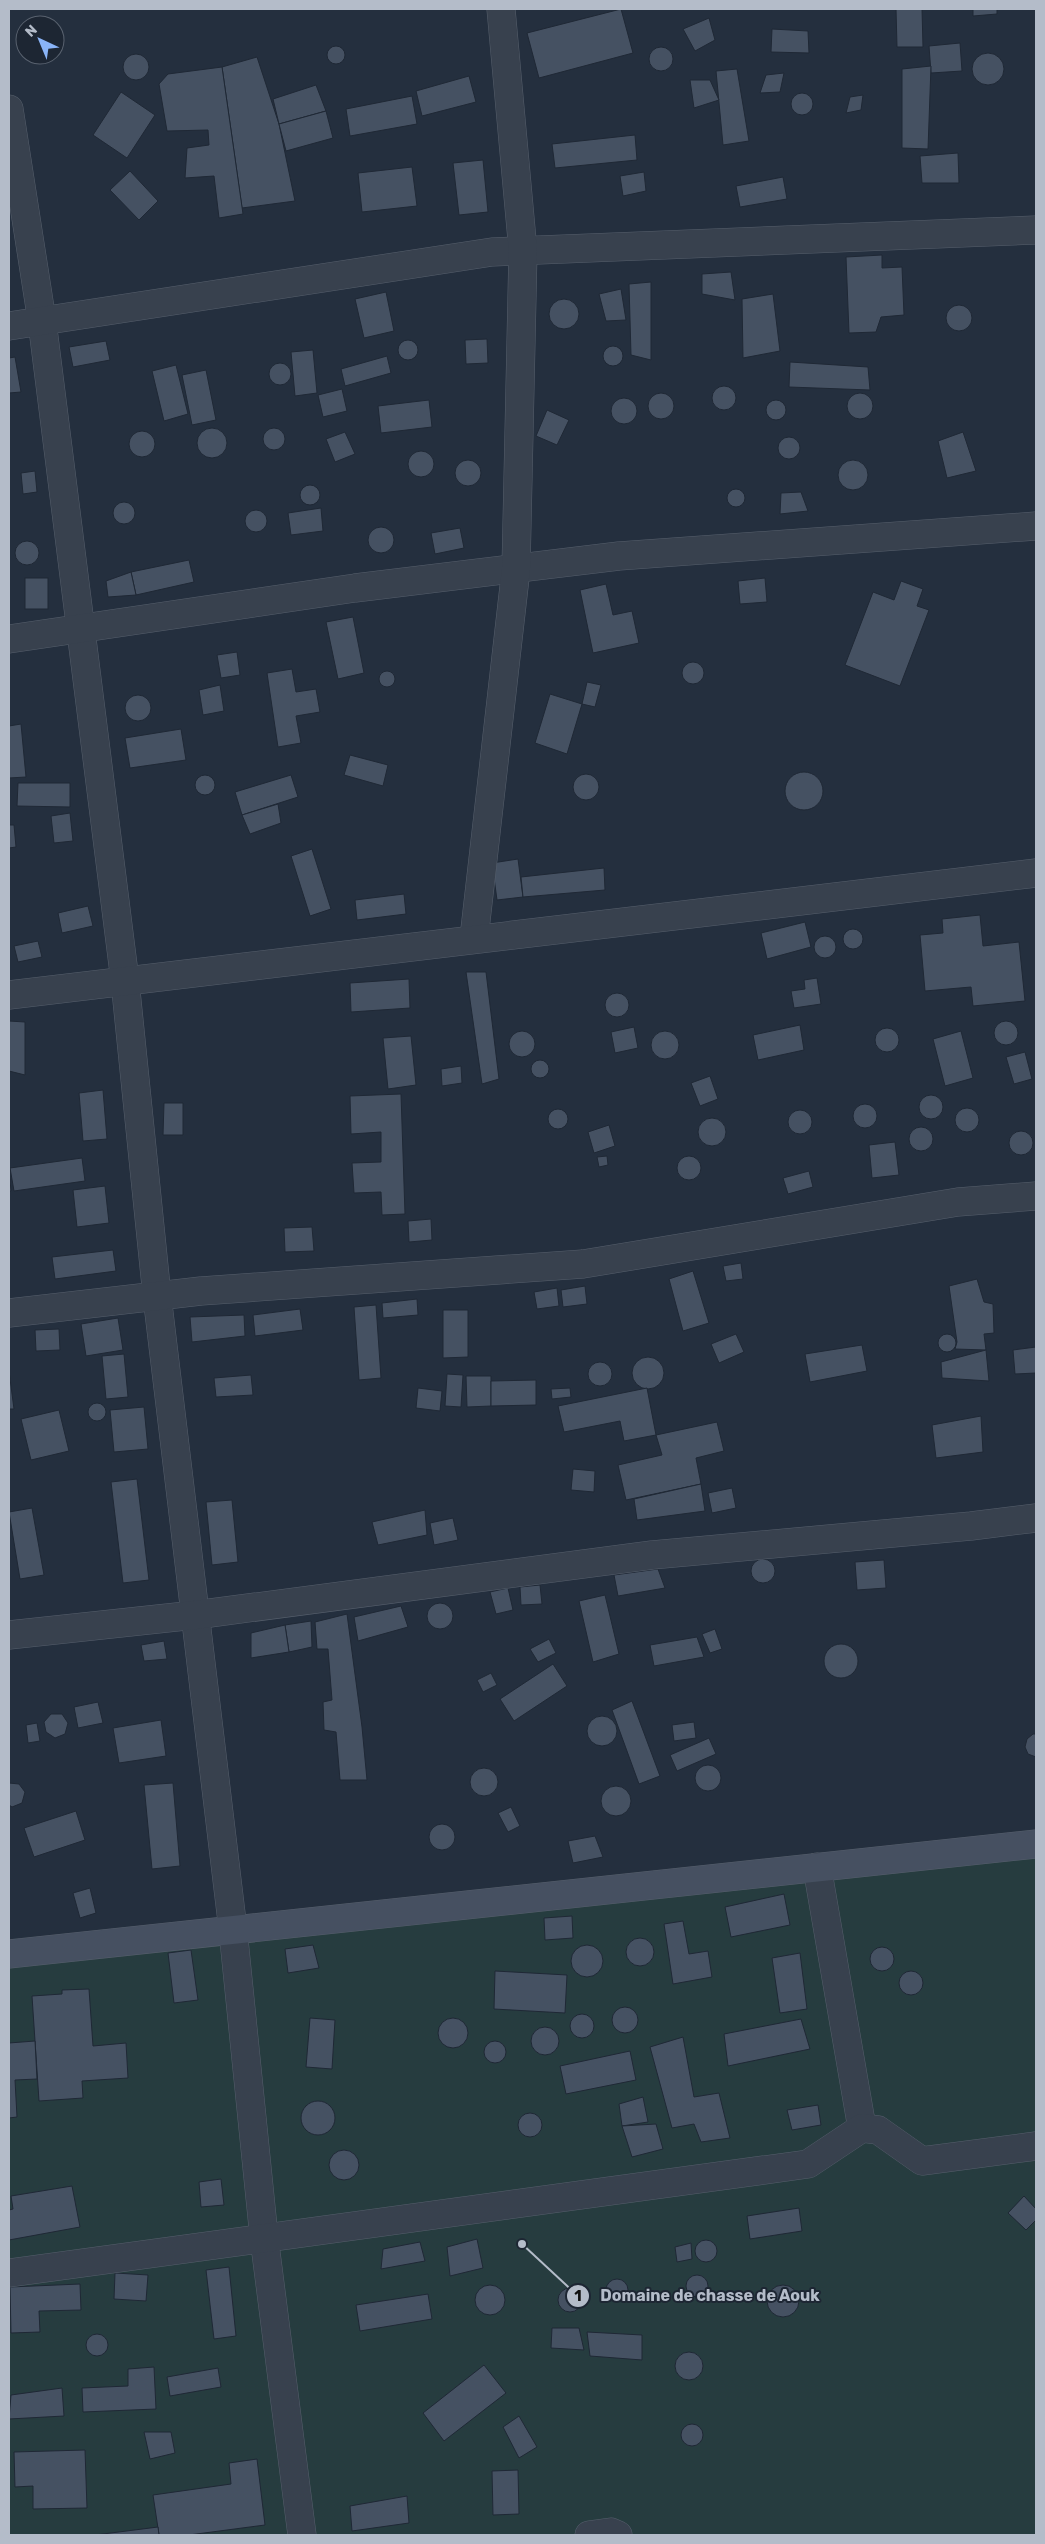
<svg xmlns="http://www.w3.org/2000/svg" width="1045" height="2544" font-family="Rubik,sans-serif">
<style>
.green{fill:#263c3f}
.building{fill:#455162;stroke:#1f2835}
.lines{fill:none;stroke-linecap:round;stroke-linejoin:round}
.street-casing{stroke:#565f6c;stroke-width:29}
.secondary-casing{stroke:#565f6c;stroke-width:29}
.street{stroke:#38414e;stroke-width:28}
.secondary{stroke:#465061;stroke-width:28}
.leader{fill:none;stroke:#b4bcc9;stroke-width:2}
.callout-dot{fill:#b4bcc9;stroke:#1d2633;stroke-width:2}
.mark-label{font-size:15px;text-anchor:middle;font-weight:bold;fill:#111}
.callout-label{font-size:16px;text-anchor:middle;font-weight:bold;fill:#b4bcc9;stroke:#1d2633;stroke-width:4;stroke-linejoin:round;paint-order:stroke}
</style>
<rect width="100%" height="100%" fill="#242f3e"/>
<!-- green -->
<path class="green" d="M1036,1843V2535H9V1954Z"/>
<!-- building -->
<g class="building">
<path d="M621,9L633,53L539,78L527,33Z"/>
<path d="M896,9H922L923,47H897Z"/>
<path d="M973,9H997V14L973,16Z"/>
<path d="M709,18L715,40L695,51L683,29Z"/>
<path d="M772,29L808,31L809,53L771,52Z"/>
<path d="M960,43L962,71L931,73L929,46Z"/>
<circle cx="336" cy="55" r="9"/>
<circle cx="661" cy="59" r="12"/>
<circle cx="988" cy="69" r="16"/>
<circle cx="136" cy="67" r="13"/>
<path d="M257,57L279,124L295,201L242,208L222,67Z"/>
<path d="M931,66L928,149L902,148V69Z"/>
<path d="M222,67L243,214L219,218L214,176L185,178L187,148L209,145L208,130L167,131L159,84L168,74Z"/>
<path d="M737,69L749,141L723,145L716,71Z"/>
<path d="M784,73L780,92L760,93L766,75Z"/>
<path d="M469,76L476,102L422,116L416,91Z"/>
<path d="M690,80H710L719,100L694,108Z"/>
<path d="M316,85L326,111L279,124L273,99Z"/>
<path d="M121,92L155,115L127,158L93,135Z"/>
<circle cx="802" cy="104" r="11"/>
<path d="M863,95L861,110L846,113L850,97Z"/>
<path d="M412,96L417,124L350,136L346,109Z"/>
<path d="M326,111L333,138L286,151L279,124Z"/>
<path d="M635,135L637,160L555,168L552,144Z"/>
<path d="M958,153L959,183H922L920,156Z"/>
<path d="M483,160L488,212L459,215L453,163Z"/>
<path d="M412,167L417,206L362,212L358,173Z"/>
<path d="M130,171L158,201L139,220L110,190Z"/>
<path d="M644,172L646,191L623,196L620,176Z"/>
<path d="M783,177L787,199L740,207L736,186Z"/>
<path d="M882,255V268L902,267L904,315L881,317L876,332L849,333L846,257Z"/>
<path d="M731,272L735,300L702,294V274Z"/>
<path d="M651,282V360L631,355L629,284Z"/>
<path d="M621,289L626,320L606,321L599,294Z"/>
<path d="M386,292L394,331L364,338L355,299Z"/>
<path d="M773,294L780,351L743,358L742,299Z"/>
<circle cx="564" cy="314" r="15"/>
<circle cx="959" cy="318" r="13"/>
<path d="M487,339L488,363L466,364L465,340Z"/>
<circle cx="408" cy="350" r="10"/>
<path d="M106,341L110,360L73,367L69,347Z"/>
<circle cx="613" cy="356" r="10"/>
<path d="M313,350L317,393L295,396L291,352Z"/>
<path d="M387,356L391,373L345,386L341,369Z"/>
<path d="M15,357L21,392L9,393V358Z"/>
<path d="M790,362L868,367L870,390L789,387Z"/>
<circle cx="280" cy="374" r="11"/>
<path d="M176,365L188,414L164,421L152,371Z"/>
<path d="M206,370L216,420L192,425L182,375Z"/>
<circle cx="724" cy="398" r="12"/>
<path d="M342,389L347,411L323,417L318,395Z"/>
<circle cx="661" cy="406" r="13"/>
<circle cx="860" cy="406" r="13"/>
<circle cx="624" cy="411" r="13"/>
<circle cx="776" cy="410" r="10"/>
<path d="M429,400L432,427L381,433L378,406Z"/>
<path d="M547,410L569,420L557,445L536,436Z"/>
<circle cx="274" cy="439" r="11"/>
<circle cx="212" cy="443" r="15"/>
<circle cx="142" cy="444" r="13"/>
<path d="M345,432L355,454L335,462L326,439Z"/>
<path d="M963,432L976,471L947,478L938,441Z"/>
<circle cx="789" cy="448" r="11"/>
<circle cx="421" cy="464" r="13"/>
<circle cx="853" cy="475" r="15"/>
<circle cx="468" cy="473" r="13"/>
<path d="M35,471L37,492L23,494L21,473Z"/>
<circle cx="310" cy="495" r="10"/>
<circle cx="736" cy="498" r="9"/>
<path d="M801,492L808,511L780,514L781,493Z"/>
<circle cx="124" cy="513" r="11"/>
<path d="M321,508L323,531L291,535L288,513Z"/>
<circle cx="256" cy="521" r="11"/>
<circle cx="381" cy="540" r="13"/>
<path d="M460,528L464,548L435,554L431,533Z"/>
<circle cx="27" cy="553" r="12"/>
<path d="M189,560L194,582L136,595L131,572Z"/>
<path d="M131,572L136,595L108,597L106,581Z"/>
<rect x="25" y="578" width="23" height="31"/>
<path d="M765,578L767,602L740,604L738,581Z"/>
<path d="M901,581L923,589L917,606L929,610L900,686L845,665L873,592L894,600Z"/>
<path d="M606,584L613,615L632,611L639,643L593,653L580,590Z"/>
<path d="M353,617L364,673L338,679L326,622Z"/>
<path d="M237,652L240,675L221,678L217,655Z"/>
<circle cx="693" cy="673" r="11"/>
<path d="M292,669L296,692L316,689L320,712L296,716L301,743L278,747L267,673Z"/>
<circle cx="387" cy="679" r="8"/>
<path d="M587,682L601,685L595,707L582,704Z"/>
<path d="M220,685L224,711L203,715L199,690Z"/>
<path d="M550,694L582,704L567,754L535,743Z"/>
<circle cx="138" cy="708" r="13"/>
<path d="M21,724L26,777L9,778V726Z"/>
<path d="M181,729L186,760L130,768L125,738Z"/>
<path d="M350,755L388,765L383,786L344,775Z"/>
<circle cx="804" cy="791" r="19"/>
<circle cx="586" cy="787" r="13"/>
<path d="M291,775L298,797L242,815L235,792Z"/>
<circle cx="205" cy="785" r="10"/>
<path d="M18,783H70V807L17,806Z"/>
<path d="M278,804L281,823L250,834L242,815Z"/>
<path d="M70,813L73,841L54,843L51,816Z"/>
<path d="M9,825H14L16,847L9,848Z"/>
<path d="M312,849L331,909L310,916L291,856Z"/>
<path d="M518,859L523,897L497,900L492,863Z"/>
<path d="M604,868L605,890L523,897L521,877Z"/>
<path d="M404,894L406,914L357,920L355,900Z"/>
<path d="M88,906L93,926L62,933L58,913Z"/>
<path d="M980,915L983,946L1019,942L1025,1001L973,1006L971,987L925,991L920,935L943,933L942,919Z"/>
<path d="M805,922L811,947L767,959L761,933Z"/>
<circle cx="853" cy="939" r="10"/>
<circle cx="825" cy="947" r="11"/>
<path d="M38,941L42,957L18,962L14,946Z"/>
<path d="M466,972H486L499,1079L482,1084Z"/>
<path d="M817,978L821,1004L794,1008L791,991L805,989L804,980Z"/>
<path d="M409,979L410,1008L351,1012L350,983Z"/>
<circle cx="617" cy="1005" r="12"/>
<path d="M9,1021L25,1022V1075L9,1071Z"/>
<circle cx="1006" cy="1033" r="12"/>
<path d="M800,1025L804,1050L758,1060L753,1035Z"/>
<path d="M634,1027L638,1048L615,1053L611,1032Z"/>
<circle cx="887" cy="1040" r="12"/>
<path d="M961,1031L973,1078L945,1086L933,1039Z"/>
<circle cx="522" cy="1044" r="13"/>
<circle cx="665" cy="1045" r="14"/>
<path d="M411,1036L416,1085L388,1089L383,1038Z"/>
<path d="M1025,1052L1032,1079L1014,1084L1006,1057Z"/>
<circle cx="540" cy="1069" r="9"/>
<path d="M461,1066L462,1083L442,1086L441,1069Z"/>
<path d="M710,1076L718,1099L700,1106L691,1083Z"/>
<path d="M103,1090L107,1139L83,1141L79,1093Z"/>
<path d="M401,1094L405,1214L382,1215L381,1192L354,1193L352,1163L381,1162V1132L351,1134L350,1096Z"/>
<circle cx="931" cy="1107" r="12"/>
<path d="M164,1103H183V1135H163Z"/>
<circle cx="865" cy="1116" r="12"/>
<circle cx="967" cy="1120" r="12"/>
<circle cx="558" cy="1119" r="10"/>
<circle cx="800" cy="1122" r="12"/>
<circle cx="712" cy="1132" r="14"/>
<path d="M609,1125L615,1146L594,1153L588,1132Z"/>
<circle cx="921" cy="1139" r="12"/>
<circle cx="1021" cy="1143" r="12"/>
<path d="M895,1142L899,1175L872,1178L869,1145Z"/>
<path d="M607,1156L608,1165L599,1167L597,1157Z"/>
<circle cx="689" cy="1168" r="12"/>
<path d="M82,1158L85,1181L14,1191L10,1168Z"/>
<path d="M9,1169L11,1191H9Z"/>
<path d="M809,1171L813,1187L788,1194L783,1178Z"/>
<path d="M105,1186L109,1223L77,1227L73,1190Z"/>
<path d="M431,1219L432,1240L409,1242L408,1221Z"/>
<path d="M312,1227L314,1251L285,1252L284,1228Z"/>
<path d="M113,1250L116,1271L55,1279L52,1257Z"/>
<path d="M741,1263L743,1279L726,1281L723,1266Z"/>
<path d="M693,1271L709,1323L683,1331L669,1279Z"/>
<path d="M977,1279L984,1302L993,1304L994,1333L984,1334L986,1350L955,1349L957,1342L949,1286Z"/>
<path d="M585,1286L587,1304L563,1307L561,1290Z"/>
<path d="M557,1288L559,1306L537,1309L534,1292Z"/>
<path d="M417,1299L418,1315L383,1318L382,1303Z"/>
<path d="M376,1305L381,1378L359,1380L354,1307Z"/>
<path d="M300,1309L303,1330L255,1336L253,1315Z"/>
<path d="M443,1310H468V1357L443,1358Z"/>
<path d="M244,1315L245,1336L192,1342L190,1317Z"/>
<path d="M118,1318L123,1350L86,1356L81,1324Z"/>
<path d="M59,1329L60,1350L36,1351L35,1330Z"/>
<circle cx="947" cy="1343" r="9"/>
<path d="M736,1334L744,1352L719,1363L711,1344Z"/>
<path d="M862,1345L867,1371L810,1382L805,1354Z"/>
<path d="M1036,1347V1373L1015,1374L1013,1350Z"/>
<path d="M986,1350L989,1381L942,1378L941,1362Z"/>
<path d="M124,1354L128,1397L106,1399L102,1356Z"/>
<circle cx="648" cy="1373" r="16"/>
<circle cx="600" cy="1374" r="12"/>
<path d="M9,1371L14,1409H9Z"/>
<path d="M447,1374L463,1375L461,1407L445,1406Z"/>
<path d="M251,1375L253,1395L216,1397L214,1378Z"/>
<path d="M466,1376H491V1406L467,1407Z"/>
<path d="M536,1380V1405L491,1406V1381Z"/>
<path d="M418,1388L442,1391L440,1411L416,1408Z"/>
<path d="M570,1388L571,1397L552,1399L551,1389Z"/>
<path d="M647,1388L656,1435L624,1441L620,1421L564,1432L558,1406Z"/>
<circle cx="97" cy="1412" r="9"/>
<path d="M144,1407L148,1449L114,1452L110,1410Z"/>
<path d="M59,1410L69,1451L31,1460L21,1419Z"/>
<path d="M981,1416L983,1452L936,1458L932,1425Z"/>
<path d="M717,1422L724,1451L696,1458L701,1484L626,1500L618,1465L662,1455L656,1435Z"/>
<path d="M573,1469L595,1471L594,1492L571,1490Z"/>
<path d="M137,1479L149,1580L123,1583L111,1482Z"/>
<path d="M701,1484L705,1511L637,1520L634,1499Z"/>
<path d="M732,1488L736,1508L712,1513L708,1493Z"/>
<path d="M232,1500L238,1562L212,1565L206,1502Z"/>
<path d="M32,1508L44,1575L20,1579L9,1512Z"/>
<path d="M425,1510L427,1535L378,1545L372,1522Z"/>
<path d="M453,1518L458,1540L434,1545L430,1523Z"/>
<circle cx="763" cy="1571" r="12"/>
<path d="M884,1560L886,1588L857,1590L855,1562Z"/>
<path d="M658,1569L665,1588L618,1596L614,1575Z"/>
<path d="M540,1585L542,1604L521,1605L520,1587Z"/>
<path d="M508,1588L513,1610L496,1614L490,1592Z"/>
<path d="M605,1595L619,1654L593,1662L579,1601Z"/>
<circle cx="440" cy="1616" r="13"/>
<path d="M401,1606L408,1627L358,1641L354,1617Z"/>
<path d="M347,1614L362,1727L367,1780H340L336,1732L324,1730L323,1702L332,1700L328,1649H317L315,1622Z"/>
<path d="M311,1621L312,1647L289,1652L285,1625Z"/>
<path d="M285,1625L289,1652L251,1658V1633Z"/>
<path d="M715,1629L722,1649L710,1653L702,1634Z"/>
<path d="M697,1637L704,1657L654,1666L650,1645Z"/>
<path d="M549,1639L556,1653L538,1662L530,1649Z"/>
<path d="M164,1641L167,1659L144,1661L141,1645Z"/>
<circle cx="841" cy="1661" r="17"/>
<path d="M553,1664L567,1686L514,1721L500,1699Z"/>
<path d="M491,1673L497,1685L483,1692L477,1680Z"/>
<path d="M632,1701L660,1776L639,1784L612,1710Z"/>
<path d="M98,1702L103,1723L78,1728L74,1707Z"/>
<path d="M51,1714H62L68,1723L65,1734L55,1738L46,1732L44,1722Z"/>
<circle cx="602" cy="1731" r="15"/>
<path d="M161,1720L166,1756L119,1763L113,1728Z"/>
<path d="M694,1722L696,1738L674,1741L672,1725Z"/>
<path d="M37,1723L40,1741L28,1743L26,1725Z"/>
<path d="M1033,1734H1036V1757L1028,1754L1025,1747L1027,1739Z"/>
<path d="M709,1738L716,1754L677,1771L670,1755Z"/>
<circle cx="708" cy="1778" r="13"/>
<circle cx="484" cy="1782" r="14"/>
<path d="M9,1783L19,1784L25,1792L22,1803L12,1807L9,1805Z"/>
<path d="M173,1783L180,1866L152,1869L144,1785Z"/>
<circle cx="616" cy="1801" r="15"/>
<path d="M511,1807L520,1826L508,1832L498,1813Z"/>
<path d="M76,1811L85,1840L34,1857L24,1828Z"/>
<circle cx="442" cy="1837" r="13"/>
<path d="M595,1836L603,1857L573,1863L568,1841Z"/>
<path d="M90,1888L96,1913L80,1918L73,1893Z"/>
<path d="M784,1894L790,1925L731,1937L725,1907Z"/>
<path d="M572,1916L573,1938L545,1940L544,1918Z"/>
<path d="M683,1921L689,1954L708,1951L712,1977L673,1984L664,1924Z"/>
<circle cx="640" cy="1952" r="14"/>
<path d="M313,1945L319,1968L288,1973L285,1949Z"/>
<circle cx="587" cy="1961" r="16"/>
<circle cx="882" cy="1959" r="12"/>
<path d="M191,1950L198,2000L174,2003L168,1953Z"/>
<path d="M800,1953L807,2009L780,2013L772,1958Z"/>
<path d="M495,1971L567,1975L565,2013L494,2009Z"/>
<circle cx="911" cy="1983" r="12"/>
<path d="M89,1989L93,2046L126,2043L128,2078L82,2081L83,2098L39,2101L32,1996L62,1994V1990Z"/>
<circle cx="625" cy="2020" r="13"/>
<circle cx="582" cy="2026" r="12"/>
<circle cx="453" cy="2033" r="15"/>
<path d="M310,2018L335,2020L332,2069L306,2067Z"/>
<path d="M801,2019L810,2049L728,2066L724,2034Z"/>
<circle cx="545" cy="2041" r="14"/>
<path d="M683,2037L694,2097L719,2093L730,2138L701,2142L694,2124L672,2128L650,2047Z"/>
<circle cx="495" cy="2052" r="11"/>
<path d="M35,2041L37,2079L15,2080L17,2117L9,2118V2043Z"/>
<path d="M630,2051L636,2080L566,2094L560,2066Z"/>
<path d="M643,2097L648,2122L622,2126L619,2104Z"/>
<circle cx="318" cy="2118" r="17"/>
<path d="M818,2105L821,2125L792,2130L787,2110Z"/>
<circle cx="530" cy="2125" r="12"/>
<path d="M656,2124L663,2149L632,2157L622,2126Z"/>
<circle cx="344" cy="2165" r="15"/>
<path d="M221,2179L224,2205L201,2207L199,2182Z"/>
<path d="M72,2186L80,2227L9,2240V2210L13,2209L11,2196Z"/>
<path d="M1024,2196L1036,2209V2220L1026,2230L1008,2213Z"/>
<path d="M799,2208L802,2231L750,2239L747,2216Z"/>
<path d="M477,2239L483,2268L450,2276L447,2247Z"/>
<circle cx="706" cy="2251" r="11"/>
<path d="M420,2242L425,2261L381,2269L383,2249Z"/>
<path d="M691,2243L692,2259L677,2262L675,2247Z"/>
<path d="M229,2267L236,2336L214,2339L206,2270Z"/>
<path d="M115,2273L148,2275L146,2301L114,2299Z"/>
<circle cx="697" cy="2286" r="11"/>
<circle cx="617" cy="2290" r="11"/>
<path d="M80,2284L81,2310L39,2311L40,2332L11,2333L10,2287Z"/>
<circle cx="490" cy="2300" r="15"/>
<circle cx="783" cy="2301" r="16"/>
<circle cx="570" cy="2300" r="12"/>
<path d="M428,2294L432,2319L360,2331L356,2305Z"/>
<path d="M552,2328H579L584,2350L551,2348Z"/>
<path d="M587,2332L642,2335V2360L590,2356Z"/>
<circle cx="97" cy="2345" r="11"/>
<circle cx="689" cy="2366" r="14"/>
<path d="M484,2365L506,2393L444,2441L423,2413Z"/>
<path d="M154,2367L156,2409L83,2412L82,2388L128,2386V2369Z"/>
<path d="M218,2368L221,2387L170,2396L167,2377Z"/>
<path d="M62,2388L64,2416L9,2419L11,2395Z"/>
<path d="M519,2416L537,2447L519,2458L503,2427Z"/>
<circle cx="692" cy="2435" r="11"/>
<path d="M144,2432H171L175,2453L150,2459Z"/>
<path d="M85,2450L87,2508L33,2509V2486L15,2487L14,2452Z"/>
<path d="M257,2459L265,2525L189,2535H159L153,2495L231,2484L229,2463Z"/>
<path d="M518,2470L519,2514L493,2515L492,2471Z"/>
<path d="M407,2496L409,2523L352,2531L350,2506Z"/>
<path d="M158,2527L159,2535H95Z"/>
</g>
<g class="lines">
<!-- street casing -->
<g class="street-casing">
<g id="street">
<path d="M9,109L42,321L125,981L157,1296L233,1930L264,2237L302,2535"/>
<path d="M9,326L492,252L1036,230"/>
<path d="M9,639L355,588L619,556L1036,526"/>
<path d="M474,938L516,569L523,251L501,9"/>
<path d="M9,995L1036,873"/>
<path d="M9,1313L201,1291L583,1264L958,1202L1036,1196"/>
<path d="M9,1635L195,1615L652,1555L971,1526L1036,1518"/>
<path d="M817,1867L862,2128"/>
<path d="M9,2273L808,2164L862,2128L878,2130L922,2161L1036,2146"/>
<path d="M589,2535L611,2532L618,2535"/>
</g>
</g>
<!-- secondary casing -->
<g class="secondary-casing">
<path id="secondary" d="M9,1954L1036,1844"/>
</g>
<!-- street -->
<use href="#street" class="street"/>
<!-- secondary -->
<use href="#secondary" class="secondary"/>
</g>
<!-- callouts -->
<path class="leader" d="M522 2244L578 2296"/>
<g class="callout-dot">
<circle cx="522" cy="2244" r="5"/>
<circle cx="578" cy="2296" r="12"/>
</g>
<g class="mark-label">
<text x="578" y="2301">1</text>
</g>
<g class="callout-label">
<text x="710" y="2301">Domaine de chasse de Aouk</text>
</g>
<!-- border -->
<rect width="1045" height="2544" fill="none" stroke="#b4bcc9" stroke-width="20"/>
<!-- north arrow -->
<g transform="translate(40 40) rotate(316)"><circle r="24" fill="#1d2633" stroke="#59626f"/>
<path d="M0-4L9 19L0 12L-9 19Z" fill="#8ab4f8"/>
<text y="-8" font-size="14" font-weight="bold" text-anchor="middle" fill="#b4bcc9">N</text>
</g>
</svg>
